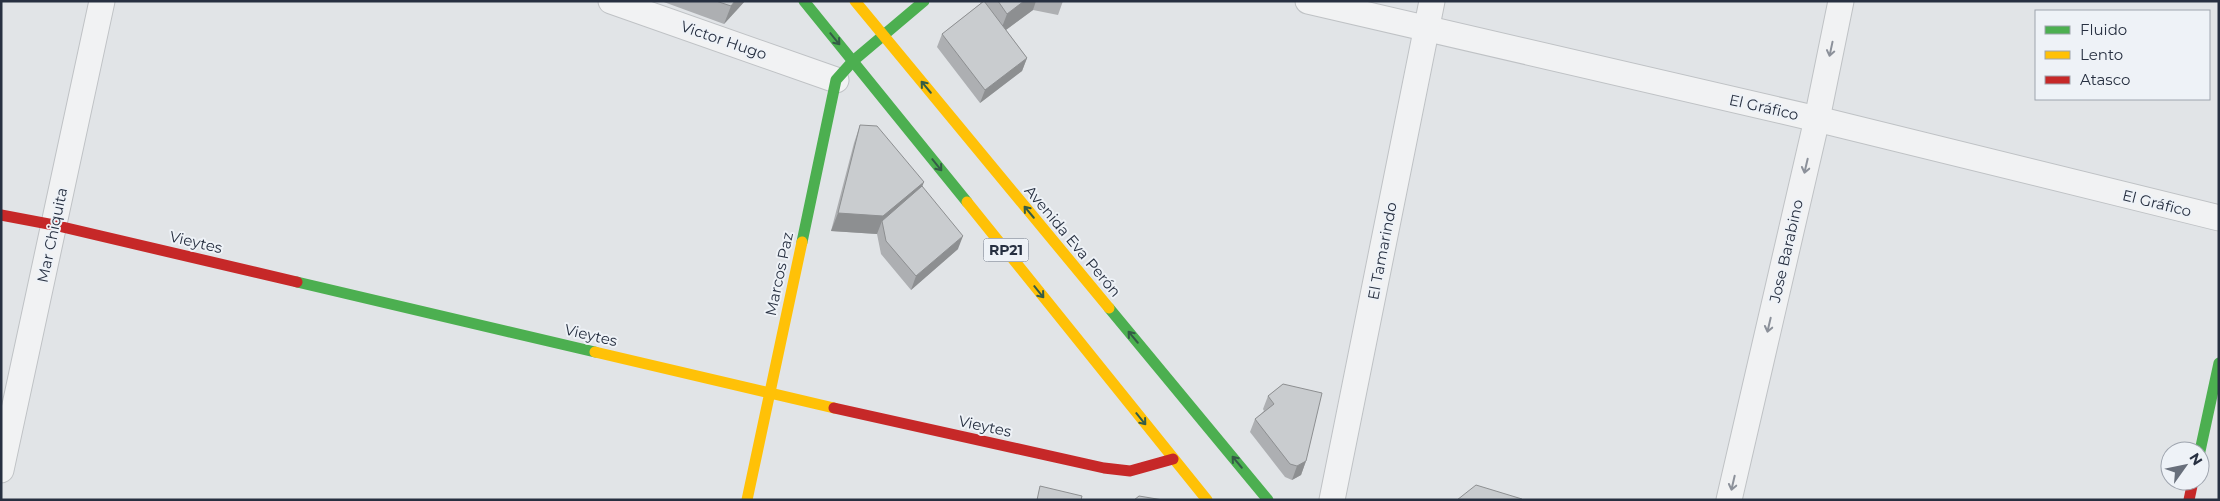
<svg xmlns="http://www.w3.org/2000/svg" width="2220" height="501" font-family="Montserrat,sans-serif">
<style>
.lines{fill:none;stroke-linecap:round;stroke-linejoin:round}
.street-casing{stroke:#bfc2c5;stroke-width:27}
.street{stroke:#f1f2f3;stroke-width:25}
.fast{stroke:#4caf50;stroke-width:11}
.slow{stroke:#ffc107;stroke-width:11}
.jam{stroke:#c62828;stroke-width:11}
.wall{fill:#adafb2}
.shaded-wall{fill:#8d8f91}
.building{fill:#c9cccf;stroke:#8d8f91}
.oneway{stroke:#345c46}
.oneway2{stroke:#8c919a}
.labels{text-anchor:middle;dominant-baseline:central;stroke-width:4;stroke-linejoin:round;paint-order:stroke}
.shield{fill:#eef2f7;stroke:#636a78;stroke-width:1}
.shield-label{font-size:14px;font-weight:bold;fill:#273041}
.street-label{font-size:15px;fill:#273041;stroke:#eef2f7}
</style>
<rect width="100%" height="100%" fill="#e1e4e7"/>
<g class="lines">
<!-- street casing -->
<g class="street-casing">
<g id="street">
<path d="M611,1L836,80"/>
<path d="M1308,1L1817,119L2219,218"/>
<path d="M1,470L102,1"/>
<path d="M1332,500L1432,1"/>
<path d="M1729,500L1817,119L1841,1"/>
</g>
</g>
<!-- street -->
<use href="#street" class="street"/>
<!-- fast -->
<g class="fast">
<path d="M804,1L967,202"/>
<path d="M802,242L836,80L853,61L924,1"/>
<path d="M297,282L595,352"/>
<path d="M1109,308L1268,500"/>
<path d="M2200,451L2219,363"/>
</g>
<!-- slow -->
<g class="slow">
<path d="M855,1L1109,308"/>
<path d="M967,202L1207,500"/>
<path d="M595,352L834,408"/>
<path d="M747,500L802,242"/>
</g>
<!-- jam -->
<g class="jam">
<path d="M1,215L54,225L297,282"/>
<path d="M834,408L1104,468L1130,471L1173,459"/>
<path d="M2189,500L2193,481"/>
</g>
</g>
<!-- wall -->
<g class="wall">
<path d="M661,1H745L724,24Z"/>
<path d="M981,1H1063L1058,15L1033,10L1006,30L1027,58L1022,71L980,103L937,47L942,34L980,4Z"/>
<path d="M860,125L922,186L958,249L911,290L881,254L877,234L831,231L854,143Z"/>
<path d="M1283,384L1306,461L1301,475L1292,480L1285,477L1250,432L1255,419L1264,411L1263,409L1268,396Z"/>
</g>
<!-- shaded-wall -->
<g class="shaded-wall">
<path d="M735,1H745L724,24L731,6Z"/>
<path d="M1024,1H1036L1033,10L999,35L1007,14Z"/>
<path d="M1027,58L1022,71L980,103L985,90Z"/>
<path d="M924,182L917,200L882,221L877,234L831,231L838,213Z"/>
<path d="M963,236L958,249L911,290L916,276Z"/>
<path d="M1306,461L1301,475L1292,480L1297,466Z"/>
</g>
<!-- building -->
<g class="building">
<path d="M716,1H735L731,6Z"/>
<path d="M984,1L1027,58L985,90L942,34Z"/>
<path d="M998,1H1024L1007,14Z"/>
<path d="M860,125L877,126L924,182L883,216L838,213Z"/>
<path d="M922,186L963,236L916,276L886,241L882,221Z"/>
<path d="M1283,384L1322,393L1306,461L1297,466L1290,464L1255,419L1274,404L1268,396Z"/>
<path d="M1476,485L1522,499L1521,500H1457Z"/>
<path d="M1040,486L1082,496L1081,500H1037Z"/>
<path d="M1139,496L1163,500H1134Z"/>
</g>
<!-- one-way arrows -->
<defs><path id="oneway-shaft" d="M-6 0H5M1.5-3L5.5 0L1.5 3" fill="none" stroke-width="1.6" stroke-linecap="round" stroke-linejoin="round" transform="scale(1.25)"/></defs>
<g class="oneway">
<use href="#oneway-shaft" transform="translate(835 39) rotate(51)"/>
<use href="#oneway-shaft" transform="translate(926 87) rotate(-130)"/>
<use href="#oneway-shaft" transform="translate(937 165) rotate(51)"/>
<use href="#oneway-shaft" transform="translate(1029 212) rotate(-130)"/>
<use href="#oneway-shaft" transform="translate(1039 292) rotate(51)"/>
<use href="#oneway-shaft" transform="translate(1133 337) rotate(-130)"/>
<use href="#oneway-shaft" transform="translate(1141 419) rotate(51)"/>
<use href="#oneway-shaft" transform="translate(1237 462) rotate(-130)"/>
</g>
<g class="oneway2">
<use href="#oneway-shaft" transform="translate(1831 49) rotate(102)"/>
<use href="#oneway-shaft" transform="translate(1806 166) rotate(103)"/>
<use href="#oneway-shaft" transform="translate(1769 325) rotate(103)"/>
<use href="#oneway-shaft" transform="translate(1733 483) rotate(103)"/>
</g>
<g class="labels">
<!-- shield labels -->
<rect class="shield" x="983.5" y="238.5" width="45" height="23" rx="4"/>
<g class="shield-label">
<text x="1006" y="250">RP21</text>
</g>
<!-- street labels -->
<g class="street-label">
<text transform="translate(724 40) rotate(19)">Victor Hugo</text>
<text transform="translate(1764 107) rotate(13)">El Gráfico</text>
<text transform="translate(2157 203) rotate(14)">El Gráfico</text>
<text transform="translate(52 235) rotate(-78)">Mar Chiquita</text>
<text transform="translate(1073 241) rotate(50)">Avenida Eva Perón</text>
<text transform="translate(196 242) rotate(13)">Vieytes</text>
<text transform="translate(1382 251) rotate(-79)">El Tamarindo</text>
<text transform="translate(1786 251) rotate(-77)">Jose Barabino</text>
<text transform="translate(779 274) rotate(-78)">Marcos Paz</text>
<text transform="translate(591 335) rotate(13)">Vieytes</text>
<text transform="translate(985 426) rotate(12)">Vieytes</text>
</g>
</g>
<!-- border -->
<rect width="2220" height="501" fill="none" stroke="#273041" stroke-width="5"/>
<!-- legend -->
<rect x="2035" y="10" width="175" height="90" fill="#eef2f7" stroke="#9ea4ae"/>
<rect x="2045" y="26" width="25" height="8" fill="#4caf50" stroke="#9ea4ae"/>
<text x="2080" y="35" font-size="15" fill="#273041">Fluido</text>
<rect x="2045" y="51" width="25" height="8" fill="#ffc107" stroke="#9ea4ae"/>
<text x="2080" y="60" font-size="15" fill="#273041">Lento</text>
<rect x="2045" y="76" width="25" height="8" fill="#c62828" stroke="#9ea4ae"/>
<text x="2080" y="85" font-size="15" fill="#273041">Atasco</text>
<!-- north arrow -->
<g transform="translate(2185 466) rotate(57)"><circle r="24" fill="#eef2f7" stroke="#9ea4ae"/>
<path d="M0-4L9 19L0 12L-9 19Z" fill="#686f7b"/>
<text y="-8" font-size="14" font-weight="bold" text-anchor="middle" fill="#273041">N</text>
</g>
</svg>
